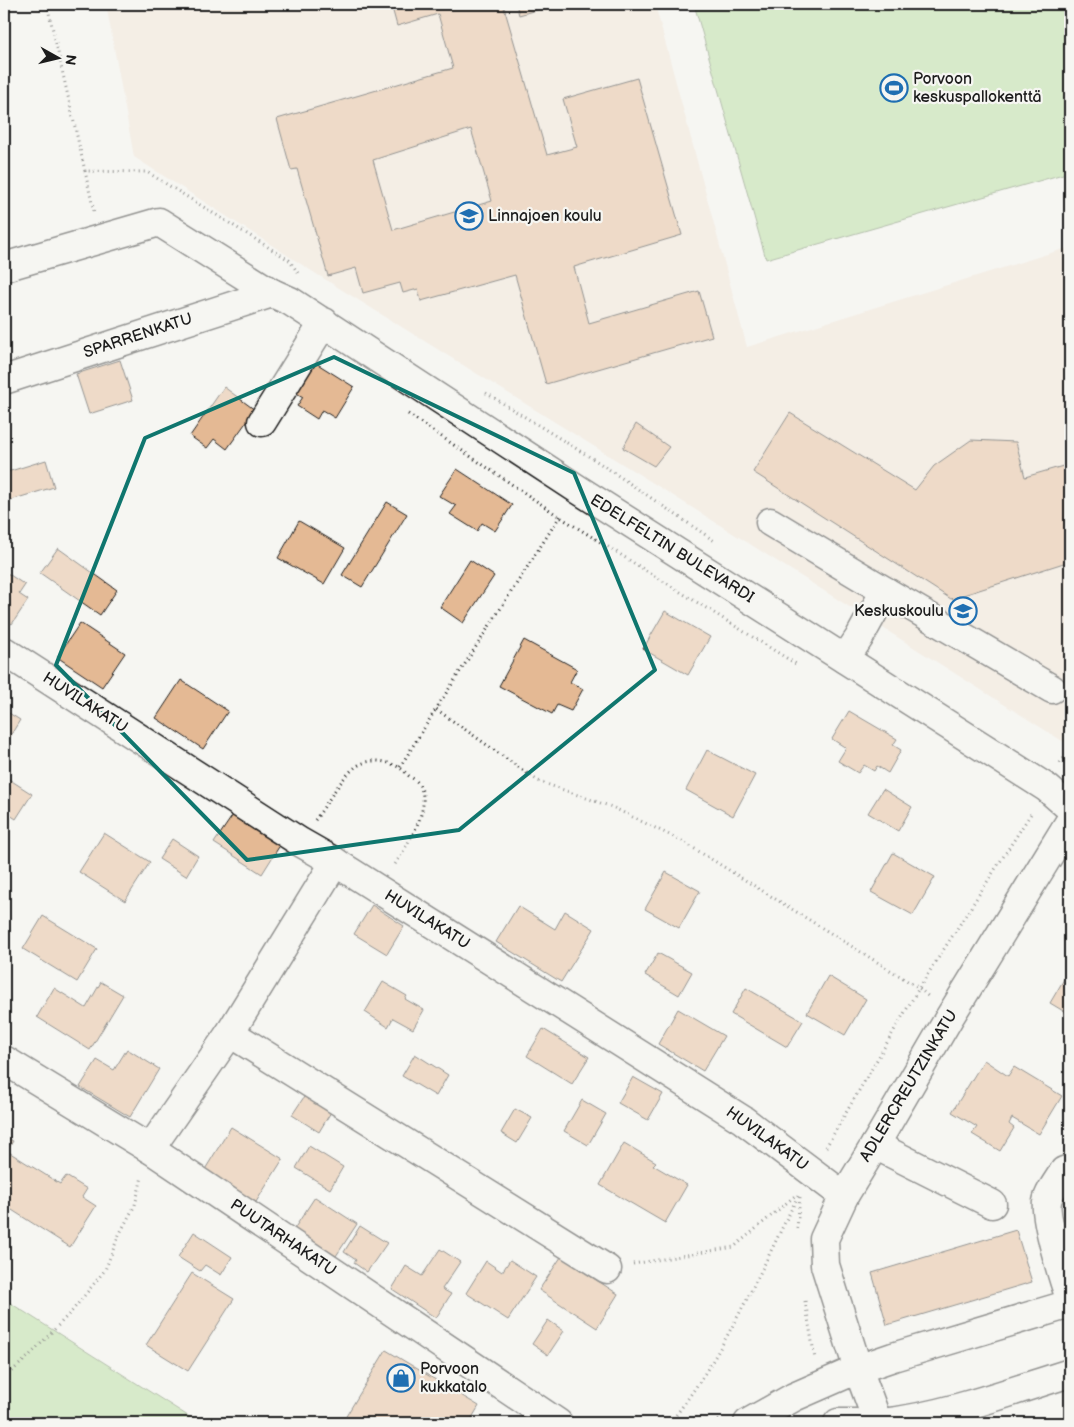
<svg xmlns="http://www.w3.org/2000/svg" width="1074" height="1427" font-family="'Balsamiq Sans',sans-serif">
<style>
.built{fill:#f1e4d6}
.green{fill:#b2dc99;stroke:#677c5a}
.building{fill:#e4b994;stroke:#1c1c1c;fill-rule:evenodd}
.lines{fill:none;stroke-linecap:round;stroke-linejoin:round}
.minor-casing{stroke:#1c1c1c;stroke-width:31}
.path{stroke:#1c1c1c;stroke-width:3;stroke-dasharray:1 4;stroke-linecap:butt}
.minor{stroke:#f6f6f2;stroke-width:28}
.marked{fill:none;stroke:#0f766e;stroke-width:4;stroke-linejoin:round}
.labels{text-anchor:middle;dominant-baseline:central;stroke-width:4.5;stroke-linejoin:round;paint-order:stroke}
.poi-label{font-size:16px;fill:#1c1c1c;stroke:#f6f6f2;text-anchor:start}
.street-label{font-size:16px;fill:#1c1c1c;stroke:#f6f6f2}
</style>
<rect width="100%" height="100%" fill="#f6f6f2"/>
<filter id="ink" filterUnits="userSpaceOnUse"><feTurbulence type="fractalNoise" baseFrequency=".02" numOctaves="2"/><feDisplacementMap in="SourceGraphic" scale="10" xChannelSelector="R" yChannelSelector="G"/><feConvolveMatrix kernelMatrix="1 2 1 2 8 2 1 2 1" color-interpolation-filters="sRGB"/></filter>
<g filter="url(#ink)">
<!-- built -->
<path class="built" d="M106,4H655L747,347L1070,247V738L1067,744L653,483L318,275L134,157Z"/>
<!-- green -->
<g class="green">
<path d="M694,4H1070V172L766,259Z"/>
<path d="M4,1299L199,1423H4Z"/>
</g>
<!-- building -->
<g class="building">
<path d="M391,4H503L547,155L577,147L563,99L637,78L682,235L574,267L589,323L699,291L712,336L546,384L515,275L421,301L418,289L403,293L400,283L363,293L356,268L328,276L297,169L291,170L277,119L453,68L438,14L397,26ZM471,129L492,201L393,230L373,160Z"/>
<path d="M516,4H547V7L519,15Z"/>
<path d="M308,358L354,387L335,418L322,410L317,419L297,406L303,397L290,389Z"/>
<path d="M120,360L133,400L89,414L76,374Z"/>
<path d="M224,387L255,410L227,449L214,439L207,448L190,436Z"/>
<path d="M790,413L915,490L934,466L971,440L1016,442L1025,477L1070,464V561L951,599L753,472Z"/>
<path d="M636,424L669,447L654,466L623,448Z"/>
<path d="M46,460L54,487L4,502V473Z"/>
<path d="M457,469L512,505L495,531L482,523L477,531L450,514L456,506L439,496Z"/>
<path d="M387,502L407,514L362,587L342,575Z"/>
<path d="M299,521L345,548L324,584L278,558Z"/>
<path d="M58,548L117,590L100,615L40,573Z"/>
<path d="M470,560L494,576L463,623L440,607Z"/>
<path d="M4,571L25,585L19,594L28,600L12,624L6,620L4,623Z"/>
<path d="M665,611L710,637L688,675L643,649Z"/>
<path d="M80,623L125,653L102,687L57,657Z"/>
<path d="M524,640L577,669L570,682L583,689L571,711L557,705L552,714L499,686Z"/>
<path d="M181,680L228,711L203,749L156,718Z"/>
<path d="M4,710L20,720L4,746Z"/>
<path d="M849,711L897,739L893,745L901,750L888,773L877,766L874,771L864,765L858,773L838,761L846,748L832,739Z"/>
<path d="M707,750L755,775L733,816L686,790Z"/>
<path d="M4,776L32,794L16,819L4,811Z"/>
<path d="M883,789L912,807L898,831L868,813Z"/>
<path d="M235,812L282,842L262,874L214,843Z"/>
<path d="M104,833L150,862L125,901L79,872Z"/>
<path d="M172,839L198,856L186,876L159,859Z"/>
<path d="M893,853L935,877L913,915L871,892Z"/>
<path d="M666,872L700,891L679,928L645,909Z"/>
<path d="M372,905L404,926L387,954L354,934Z"/>
<path d="M518,906L555,929L565,911L594,929L561,982L496,942Z"/>
<path d="M43,916L97,949L77,982L23,949Z"/>
<path d="M658,953L692,972L679,995L645,975Z"/>
<path d="M1070,969V1015L1050,1003Z"/>
<path d="M828,976L866,999L845,1035L807,1013Z"/>
<path d="M101,982L123,995L90,1050L37,1017L54,988L86,1008Z"/>
<path d="M383,982L407,996L405,999L424,1010L413,1029L393,1018L388,1027L365,1012Z"/>
<path d="M746,988L803,1021L787,1047L731,1014Z"/>
<path d="M678,1009L724,1036L703,1071L658,1044Z"/>
<path d="M543,1029L589,1057L572,1084L527,1056Z"/>
<path d="M127,1049L159,1069L130,1117L80,1087L97,1060L114,1070Z"/>
<path d="M415,1054L448,1075L436,1096L402,1076Z"/>
<path d="M984,1060L1008,1076L1014,1067L1062,1096L1039,1134L1012,1118L1009,1124L1014,1128L1000,1151L972,1134L977,1127L952,1112Z"/>
<path d="M633,1077L663,1094L648,1120L618,1103Z"/>
<path d="M308,1091L334,1107L319,1132L292,1115Z"/>
<path d="M582,1100L606,1114L588,1145L564,1131Z"/>
<path d="M515,1109L532,1118L517,1143L501,1133Z"/>
<path d="M231,1127L283,1159L256,1202L204,1171Z"/>
<path d="M4,1136L13,1141L7,1151L60,1184L66,1176L87,1189L82,1197L96,1206L70,1247L4,1205Z"/>
<path d="M624,1143L656,1162L653,1165L687,1185L665,1223L600,1185Z"/>
<path d="M309,1146L343,1167L330,1189L296,1168Z"/>
<path d="M315,1197L357,1224L336,1256L294,1229Z"/>
<path d="M1070,1215V1263L1056,1218Z"/>
<path d="M360,1226L387,1243L367,1272L354,1263L356,1260L344,1252Z"/>
<path d="M1016,1230L1032,1282L887,1325L872,1273Z"/>
<path d="M194,1232L232,1257L221,1275L205,1265L200,1271L178,1257Z"/>
<path d="M440,1249L460,1262L442,1289L451,1294L436,1318L392,1289L406,1266L422,1276Z"/>
<path d="M561,1257L618,1294L597,1328L539,1290Z"/>
<path d="M510,1260L536,1277L508,1320L466,1293L486,1261L502,1272Z"/>
<path d="M192,1273L234,1299L188,1371L146,1345Z"/>
<path d="M548,1320L564,1331L548,1355L532,1344Z"/>
<path d="M386,1350L479,1406L469,1423H342Z"/>
</g>
<g class="lines">
<!-- minor casing -->
<g class="minor-casing">
<g id="minor">
<path d="M4,267L159,222L272,293L290,301L579,490L1047,788L1070,808"/>
<path d="M4,380L272,293"/>
<path d="M262,422L324,322"/>
<path d="M770,522L885,591L859,638L845,659"/>
<path d="M885,591L1052,689"/>
<path d="M4,651L300,842L335,862L743,1120L844,1196"/>
<path d="M230,1033L607,1269"/>
<path d="M4,1060L150,1149L558,1423"/>
<path d="M875,1145L992,1204"/>
<path d="M150,1149L230,1033L335,862"/>
<path d="M1070,1169L1064,1171C1059,1179 1048,1194 1047,1202C1044,1217 1064,1282 1070,1298"/>
<path d="M748,1423L794,1397L858,1369L893,1357L1070,1304"/>
<path d="M838,1423H856"/>
<path d="M878,1423L858,1369L825,1265L824,1239L844,1196L875,1145L949,1018L1070,821"/>
<path d="M883,1423C948,1415 1009,1392 1070,1373"/>
</g>
</g>
<!-- path -->
<g class="path">
<path d="M47,4L85,171L147,172L289,260L298,273"/>
<path d="M85,171L94,212"/>
<path d="M486,393L598,462L716,542"/>
<path d="M408,414L560,517L796,664"/>
<path d="M560,516L436,709L538,781L612,807L682,841L919,988L930,998"/>
<path d="M1060,763L1070,750"/>
<path d="M400,767L436,709"/>
<path d="M315,820C327,804 341,777 357,766C368,759 383,760 394,765C400,767 404,771 409,776C412,778 416,780 418,783C435,806 406,846 394,866"/>
<path d="M826,1147L919,988L1032,812"/>
<path d="M797,1228L800,1197"/>
<path d="M633,1264L734,1247L796,1195"/>
<path d="M805,1301L815,1359"/>
<path d="M4,1378L28,1357L72,1311L105,1270L119,1235L135,1205L142,1177"/>
<path d="M670,1423C724,1354 759,1274 798,1196"/>
<path d="M714,1423L721,1419"/>
</g>
<!-- minor -->
<use href="#minor" class="minor"/>
</g>
</g>
<!-- marked area -->
<path d="M0 0H1074V1427H0ZM334,357L574,473L655,670L459,830L247,860L56,665L145,438Z" fill="#f6f6f2" fill-opacity=".55" fill-rule="evenodd"/>
<path class="marked" d="M334,357L574,473L655,670L459,830L247,860L56,665L145,438Z"/>
<!-- icons -->
<defs>
<g id="stadium-ring" transform="scale(1.4375)"><circle r="9.5" fill="#f6f6f2" stroke="#1f6fb2" stroke-width="1.5"/><path d="M0-5a6.5 5 0 1 0 0 10a6.5 5 0 1 0 0-10ZM-3.5-1.8h7v3.6h-7Z" fill="#1f6fb2"/></g>
<g id="school-ring" transform="scale(1.4375)"><circle r="9.5" fill="#f6f6f2" stroke="#1f6fb2" stroke-width="1.5"/><path d="M0-5L7-2L0 1L-7-2ZM-4 1L0 2.5L4 1V4Q0 6-4 4Z" fill="#1f6fb2"/></g>
<g id="shop-ring" transform="scale(1.4375)"><circle r="9.5" fill="#f6f6f2" stroke="#1f6fb2" stroke-width="1.5"/><path d="M-5-2.5h2.3a2.7 3.5 0 0 1 5.4 0H5L5.5 6h-11ZM-1.5-2.5h3a1.5 2.3 0 0 0-3 0Z" fill="#1f6fb2"/></g>
</defs>
<g fill-rule="evenodd">
<use href="#stadium-ring" x="894" y="88"/>
<use href="#school-ring" x="469" y="216"/>
<use href="#school-ring" x="963" y="611"/>
<use href="#shop-ring" x="401" y="1378"/>
</g>
<g class="labels">
<!-- poi labels -->
<g class="poi-label">
<text x="913" y="79">Porvoon<tspan x="913" dy="18">keskuspallokenttä</tspan></text>
<text x="488" y="216">Linnajoen koulu</text>
<text x="944" y="611" text-anchor="end">Keskuskoulu</text>
<text x="420" y="1369">Porvoon<tspan x="420" dy="18">kukkatalo</tspan></text>
</g>
<!-- street labels -->
<g class="street-label">
<text transform="translate(138 336) rotate(-18)">SPARRENKATU</text>
<text transform="translate(672 549) rotate(32)">EDELFELTIN BULEVARDI</text>
<text transform="translate(85 703) rotate(33)">HUVILAKATU</text>
<text transform="translate(427 920) rotate(32)">HUVILAKATU</text>
<text transform="translate(909 1086) rotate(-59)">ADLERCREUTZINKATU</text>
<text transform="translate(767 1139) rotate(36)">HUVILAKATU</text>
<text transform="translate(283 1238) rotate(34)">PUUTARHAKATU</text>
</g>
</g>
<!-- margin -->
<rect width="1074" height="1427" fill="none" stroke="#f6f6f2" stroke-width="20"/>
<rect x="10" y="10" width="1054" height="1407" fill="none" stroke="#1c1c1c" stroke-width="2" filter="url(#ink)"/>
<!-- north arrow -->
<g transform="translate(58 58) rotate(98)" stroke="#f6f6f2" stroke-width="4" paint-order="stroke">
<path d="M0-4L9 19L0 12L-9 19Z" fill="#1c1c1c"/>
<text y="-8" font-size="14" font-weight="bold" text-anchor="middle" fill="#1c1c1c">N</text>
</g>
</svg>
